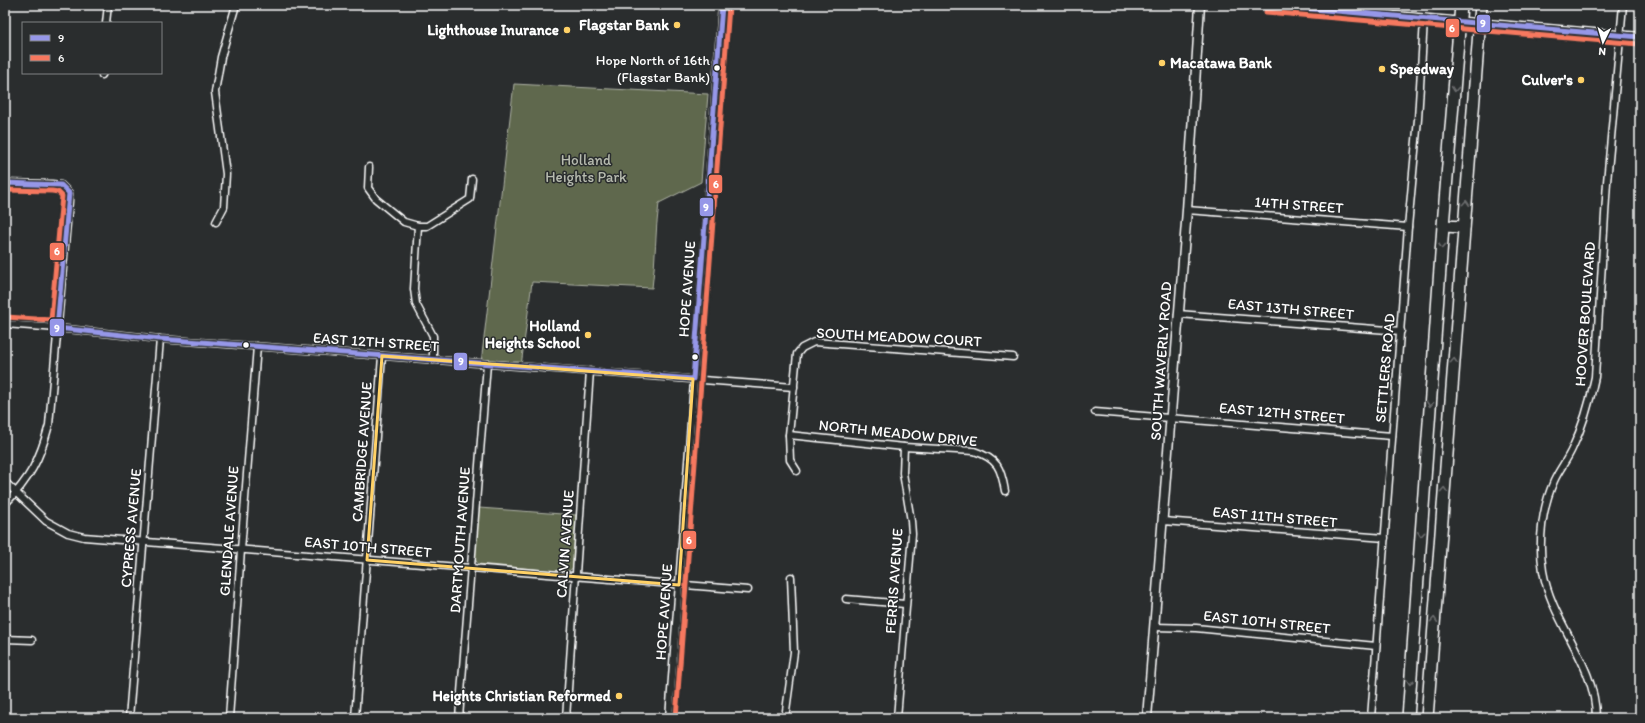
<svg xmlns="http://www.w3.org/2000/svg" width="1645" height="723" font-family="Itim,sans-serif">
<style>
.green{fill:#5f674d;stroke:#afb3a6}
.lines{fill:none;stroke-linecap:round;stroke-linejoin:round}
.street-casing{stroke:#fff;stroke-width:9}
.secondary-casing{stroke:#fff;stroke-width:11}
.highway-casing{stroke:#fff;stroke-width:14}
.street{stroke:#2a2d2e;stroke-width:6}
.secondary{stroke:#2a2d2e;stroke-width:8}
.highway{stroke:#2a2d2e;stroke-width:11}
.bus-1-casing{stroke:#2a2d2e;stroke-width:8}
.bus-2-casing{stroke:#2a2d2e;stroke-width:8}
.bus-1{stroke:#9697e8;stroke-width:5}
.bus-2{stroke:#f6785f;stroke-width:5}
.oneway{stroke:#6a6c6d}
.marked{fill:none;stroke:#ffd166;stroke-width:3;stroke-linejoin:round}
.poi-dot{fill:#ffd166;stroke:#2a2d2e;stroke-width:1.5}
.bus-dot{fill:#fff;stroke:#2a2d2e;stroke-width:1.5}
.labels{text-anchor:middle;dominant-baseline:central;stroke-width:3;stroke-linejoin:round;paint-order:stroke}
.bus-label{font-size:14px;fill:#fff;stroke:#2a2d2e;text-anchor:end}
.poi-label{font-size:15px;font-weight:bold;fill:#fff;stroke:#2a2d2e;text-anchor:end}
.park-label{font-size:15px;fill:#b7bbaf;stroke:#2a2d2e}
.street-label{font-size:15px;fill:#fff;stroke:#2a2d2e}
.line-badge{stroke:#2a2d2e;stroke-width:1.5}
.badge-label{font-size:11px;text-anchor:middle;font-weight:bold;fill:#fff}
</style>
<rect width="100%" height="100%" fill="#2a2d2e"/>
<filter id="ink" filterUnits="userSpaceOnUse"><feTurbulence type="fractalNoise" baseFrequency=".025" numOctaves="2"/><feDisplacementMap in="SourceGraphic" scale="8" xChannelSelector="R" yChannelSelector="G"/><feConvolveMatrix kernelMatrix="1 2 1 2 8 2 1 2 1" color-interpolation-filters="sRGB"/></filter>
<g filter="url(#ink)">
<!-- green -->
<g class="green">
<path d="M514,84L708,94L701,182L659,203C655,231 656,260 652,288L532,282L521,366L481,363Z"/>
<path d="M479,508L576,515L573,568L567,572L478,564L475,559Z"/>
</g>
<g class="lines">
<!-- street casing -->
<g class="street-casing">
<g id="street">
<path d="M106,23L108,5"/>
<path d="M102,75L103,73"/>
<path d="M369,167L368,188L376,199L404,222L418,226H427L470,199L472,179"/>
<path d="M5,183L52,184L61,185L69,193V201L49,425C40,459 30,479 5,504"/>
<path d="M1187,210L1408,227"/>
<path d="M216,222L224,207L226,174L215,92L221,57L236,5"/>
<path d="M418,226L414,289L416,304L433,336V360"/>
<path d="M1178,314L1401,331"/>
<path d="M5,324L57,328L160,339L794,387"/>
<path d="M1095,412L1392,436"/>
<path d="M789,435L904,447L974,451C998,459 1001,468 1005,491"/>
<path d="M797,471L790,460L789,435L797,354L802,348L814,342L1013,357"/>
<path d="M5,482L46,521L68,533L84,537L748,590"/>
<path d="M1163,521L1385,538"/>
<path d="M846,599L905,604"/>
<path d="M1155,627L1196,628L1376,646"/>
<path d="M5,639L32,640"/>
<path d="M129,718L160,339"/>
<path d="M229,718L241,550L257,346"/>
<path d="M355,718L382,356"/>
<path d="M459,718L487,364"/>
<path d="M566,718L590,371"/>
<path d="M669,718L722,5"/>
<path d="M785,718L794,652L791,577"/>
<path d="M897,718L912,534L911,521L903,473L904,447"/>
<path d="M1371,718L1408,227L1418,119L1424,20"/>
<path d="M1596,718C1596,663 1552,624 1543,571C1538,541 1542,508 1554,481C1559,470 1567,460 1572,449C1583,426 1590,402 1595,377L1607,182L1623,5"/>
</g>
</g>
<!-- secondary casing -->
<g class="secondary-casing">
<g id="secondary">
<path d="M1267,5L1640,37"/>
<path d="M1147,718L1187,210L1200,5"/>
</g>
</g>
<!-- highway casing -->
<g class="highway-casing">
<g id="highway">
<path d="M1443,226L1464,227"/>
<path d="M1408,718L1443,226L1461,5"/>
<path d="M1427,718L1481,5"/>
</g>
</g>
<!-- street -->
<use href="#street" class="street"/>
<!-- secondary -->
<use href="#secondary" class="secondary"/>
<!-- highway -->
<use href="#highway" class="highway"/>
<!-- bus-1 casing -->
<g class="bus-1-casing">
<g id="bus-1">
<path d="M1267,5L1640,37"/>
<path d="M5,183L61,185L69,193L57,328L160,339L693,379L722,5"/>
</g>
</g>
<!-- bus-2 casing -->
<g class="bus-2-casing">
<g id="bus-2">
<path d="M1266,12L1639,44"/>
<path d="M5,190L52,191L58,192L62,196L51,320L6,317"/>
<path d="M676,718L729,6"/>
</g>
</g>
<!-- bus-1 -->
<use href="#bus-1" class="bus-1"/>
<!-- bus-2 -->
<use href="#bus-2" class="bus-2"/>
</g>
<!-- one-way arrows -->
<defs><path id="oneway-chevron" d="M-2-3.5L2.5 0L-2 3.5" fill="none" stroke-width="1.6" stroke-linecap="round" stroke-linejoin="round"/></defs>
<g class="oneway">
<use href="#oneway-chevron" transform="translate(1455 89) rotate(95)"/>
<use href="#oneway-chevron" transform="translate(1466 203) rotate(-86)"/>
<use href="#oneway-chevron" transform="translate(1442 246) rotate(94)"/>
<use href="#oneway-chevron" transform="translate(1454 361) rotate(-86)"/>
<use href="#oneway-chevron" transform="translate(1430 404) rotate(94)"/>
<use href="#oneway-chevron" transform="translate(1444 490) rotate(-86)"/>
<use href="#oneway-chevron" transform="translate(1421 534) rotate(94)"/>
<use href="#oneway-chevron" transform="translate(1434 620) rotate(-86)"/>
<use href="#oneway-chevron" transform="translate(1410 682) rotate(94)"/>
</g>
</g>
<!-- marked area -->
<path class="marked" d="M382,356L693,379L679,585L367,560Z"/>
<!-- markers -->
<g class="poi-dot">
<circle cx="677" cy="25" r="4"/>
<circle cx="567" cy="30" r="4"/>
<circle cx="1162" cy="63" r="4"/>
<circle cx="1382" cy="69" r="4"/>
<circle cx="1581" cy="80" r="4"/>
<circle cx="588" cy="335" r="4"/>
<circle cx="619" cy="696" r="4"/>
</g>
<g class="bus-dot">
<circle cx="717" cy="68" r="3.5"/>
<circle cx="246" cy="345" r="3.5"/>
<circle cx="695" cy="357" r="3.5"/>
</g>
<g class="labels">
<!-- bus labels -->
<g class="bus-label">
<text x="710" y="60">Hope North of 16th<tspan x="710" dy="17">(Flagstar Bank)</tspan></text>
</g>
<!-- poi labels -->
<g class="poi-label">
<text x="669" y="25">Flagstar Bank</text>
<text x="559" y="30">Lighthouse Inurance</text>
<text x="1170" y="63" text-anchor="start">Macatawa Bank</text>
<text x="1390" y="69" text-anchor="start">Speedway</text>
<text x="1573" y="80">Culver's</text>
<text x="580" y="326">Holland<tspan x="580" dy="17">Heights School</tspan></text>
<text x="611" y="696">Heights Christian Reformed</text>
</g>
<!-- park labels -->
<g class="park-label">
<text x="586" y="160">Holland<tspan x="586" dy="17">Heights Park</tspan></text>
</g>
<!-- street labels -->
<g class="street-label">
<text transform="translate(1299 205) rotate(4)">14TH STREET</text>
<text transform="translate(687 289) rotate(-86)">HOPE AVENUE</text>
<text transform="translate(1291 309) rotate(5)">EAST 13TH STREET</text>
<text transform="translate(1585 314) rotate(-86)">HOOVER BOULEVARD</text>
<text transform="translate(899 337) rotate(3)">SOUTH MEADOW COURT</text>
<text transform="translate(376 342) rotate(4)">EAST 12TH STREET</text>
<text transform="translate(1161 361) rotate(-86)">SOUTH WAVERLY ROAD</text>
<text transform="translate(1385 368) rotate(-85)">SETTLERS ROAD</text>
<text transform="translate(1282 413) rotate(5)">EAST 12TH STREET</text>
<text transform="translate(898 433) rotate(6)">NORTH MEADOW DRIVE</text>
<text transform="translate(362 452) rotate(-86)">CAMBRIDGE AVENUE</text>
<text transform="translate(1275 517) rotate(5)">EAST 11TH STREET</text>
<text transform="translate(131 528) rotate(-85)">CYPRESS AVENUE</text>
<text transform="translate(229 531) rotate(-86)">GLENDALE AVENUE</text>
<text transform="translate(460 540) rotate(-86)">DARTMOUTH AVENUE</text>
<text transform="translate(565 544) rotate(-86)">CALVIN AVENUE</text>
<text transform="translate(368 547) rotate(5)">EAST 10TH STREET</text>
<text transform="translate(894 581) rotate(-86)">FERRIS AVENUE</text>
<text transform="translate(664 612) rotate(-86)">HOPE AVENUE</text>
<text transform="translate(1267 622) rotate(6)">EAST 10TH STREET</text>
</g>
</g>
<g class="line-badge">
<rect x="1476" y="14" width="15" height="19" rx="4" fill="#9697e8"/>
<rect x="1445" y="18" width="15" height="20" rx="4" fill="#f6785f"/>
<rect x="708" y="174" width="15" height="20" rx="4" fill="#f6785f"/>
<rect x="699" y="197" width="15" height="20" rx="4" fill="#9697e8"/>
<rect x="49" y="242" width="16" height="19" rx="4" fill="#f6785f"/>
<rect x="49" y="318" width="16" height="19" rx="4" fill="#9697e8"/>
<rect x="453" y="352" width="15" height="19" rx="4" fill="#9697e8"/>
<rect x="682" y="530" width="15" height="20" rx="4" fill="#f6785f"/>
</g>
<g class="badge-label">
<text x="1483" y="27">9</text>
<text x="1452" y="32">6</text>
<text x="716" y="188">6</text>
<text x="706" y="211">9</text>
<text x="57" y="255">6</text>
<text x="57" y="332">9</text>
<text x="461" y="365">9</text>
<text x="689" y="544">6</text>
</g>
<!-- margin -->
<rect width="1645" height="723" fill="none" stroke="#2a2d2e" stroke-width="20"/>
<rect x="10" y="10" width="1625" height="703" fill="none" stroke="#fff" stroke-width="1.5" filter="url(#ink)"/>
<!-- legend -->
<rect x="22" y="22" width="140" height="52" fill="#2a2d2e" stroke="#7f8182"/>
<rect x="30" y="35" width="20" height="6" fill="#9697e8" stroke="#7f8182"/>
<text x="58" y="42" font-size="12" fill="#ffffff">9</text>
<rect x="30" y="55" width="20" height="6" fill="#f6785f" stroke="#7f8182"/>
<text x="58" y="62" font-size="12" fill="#ffffff">6</text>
<!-- north arrow -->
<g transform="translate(1603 42) rotate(185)" stroke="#2a2d2e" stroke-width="3" paint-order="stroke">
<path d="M0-3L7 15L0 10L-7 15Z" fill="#ffffff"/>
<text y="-6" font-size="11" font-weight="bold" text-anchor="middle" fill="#ffffff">N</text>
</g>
</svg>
